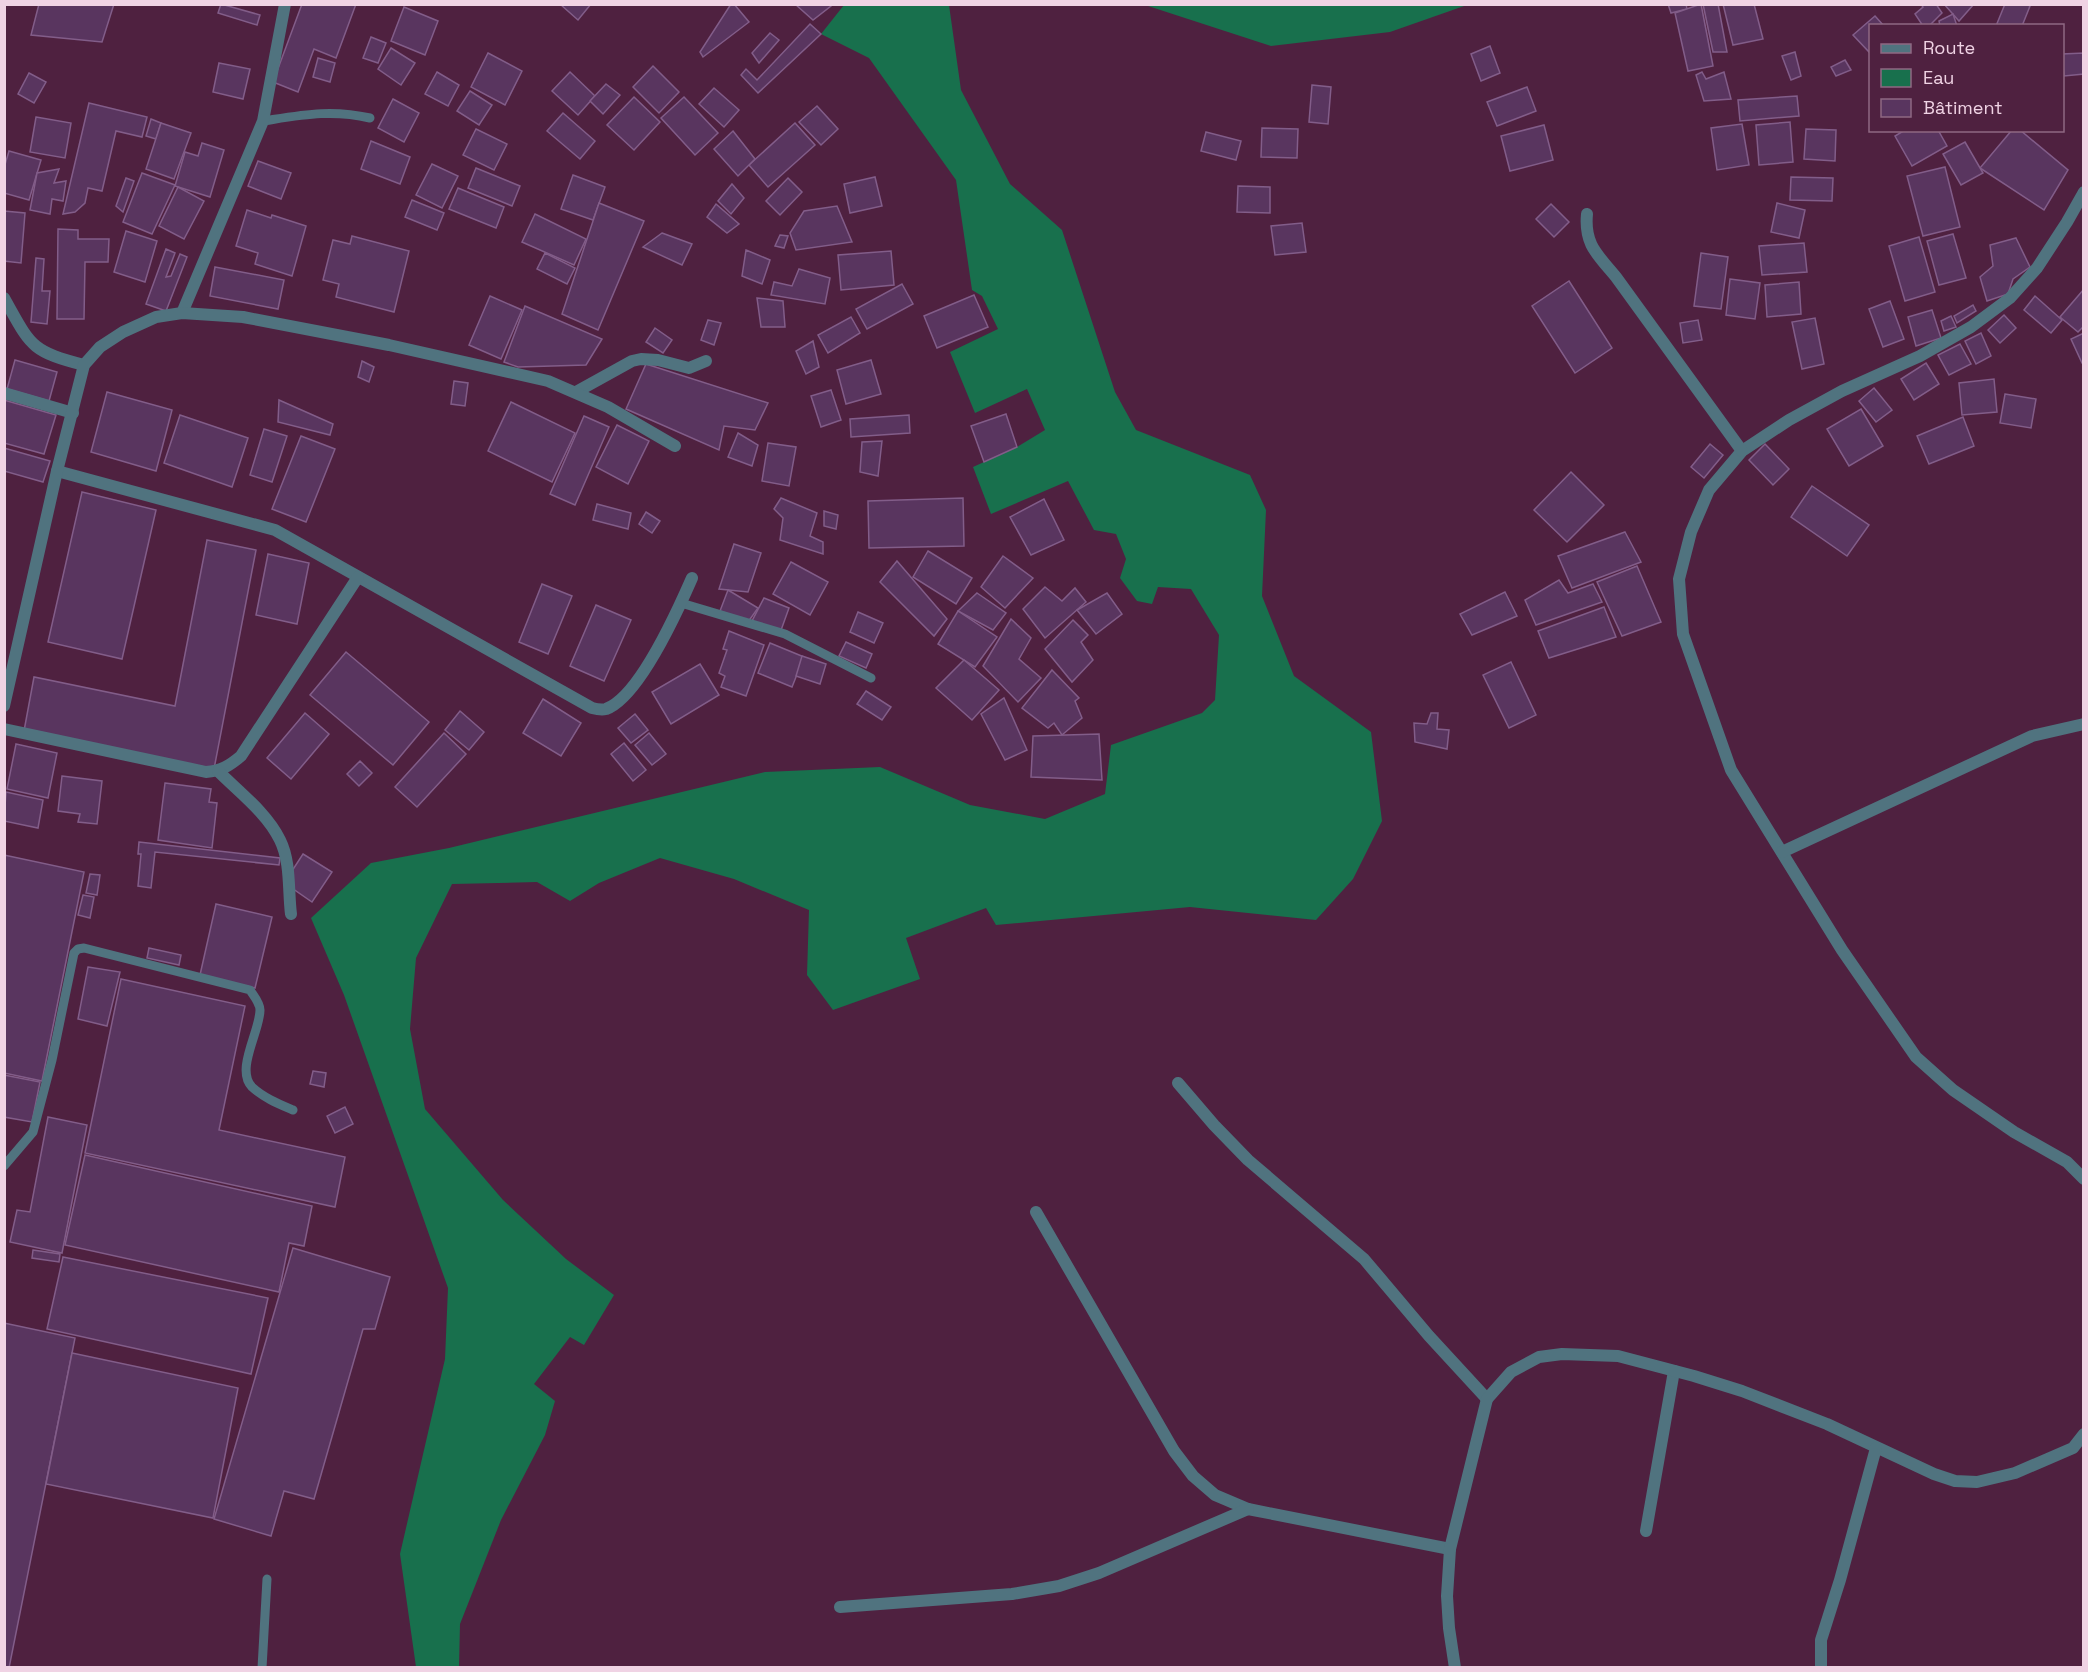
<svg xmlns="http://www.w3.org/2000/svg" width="2088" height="1672" font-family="'Space Grotesk',sans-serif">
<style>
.water{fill:#18704d}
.building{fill:#59355f;stroke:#825d89;stroke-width:1.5}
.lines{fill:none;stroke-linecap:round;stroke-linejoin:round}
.service{stroke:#50737f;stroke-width:9}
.minor{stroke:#50737f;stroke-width:12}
</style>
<rect width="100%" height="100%" fill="#4f2140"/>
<!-- water -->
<g class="water">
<path d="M844,5H949L961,90L1010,184L1062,230L1115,392L1136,430L1250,475L1266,510L1262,596L1294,676L1371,732L1382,821L1353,879L1316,920L1190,907L996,925L986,908L906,938L920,979L833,1010L807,975L809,910L734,879L660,858L599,883L570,901L537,882L452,884L416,958L410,1029L425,1109L503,1200L566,1259L614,1295L584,1345L570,1337L534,1384L555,1401L545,1435L501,1520L460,1624L459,1668L416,1667L400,1554L445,1359L448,1288L344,995L311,918L371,863L449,848L765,772L880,767L970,805L1045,819L1105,794L1111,745L1202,713L1215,700L1219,635L1191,589L1158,587L1152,604L1137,601L1120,578L1126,559L1116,534L1094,530L1068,481L991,514L973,467L1017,447L1045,430L1027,389L975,413L950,352L998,329L982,296L972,290L956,180L869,58L821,34Z"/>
<path d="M1145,5H1467L1390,32L1271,46Z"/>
</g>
<!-- building -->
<g class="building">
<path d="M39,4H114L102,42L31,35Z"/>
<path d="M221,4L260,15L257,25L218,13Z"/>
<path d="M302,4H356L336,58L314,49L298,92L273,82Z"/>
<path d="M560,4H591L578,20Z"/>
<path d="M731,4H734L749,22L703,57L700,52Z"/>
<path d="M795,4H830L831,6L813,20Z"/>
<path d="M1668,4H1686L1687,9L1671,13Z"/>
<path d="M1701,4L1713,66L1688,71L1675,13Z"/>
<path d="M1703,4H1718L1727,52H1713Z"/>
<path d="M1723,4H1754L1763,39L1733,45Z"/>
<path d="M1921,4H1936L1942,13L1929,26H1923L1915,14L1923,7Z"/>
<path d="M1944,4H1974L1959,21Z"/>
<path d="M2005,4H2026L2030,6L2022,26H1996Z"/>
<path d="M404,7L438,21L425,55L391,41Z"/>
<path d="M1953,14L1957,26H1940L1939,21Z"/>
<path d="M1875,16L1884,26H1870V53L1853,35Z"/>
<path d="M810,24L821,34L758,93L741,75L746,69L757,80Z"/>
<path d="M770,33L779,40L759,63L752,53Z"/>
<path d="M371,37L386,43L378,63L363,58Z"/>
<path d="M1490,46L1500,73L1481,81L1471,54Z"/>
<path d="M391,48L415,63L401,85L378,69Z"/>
<path d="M1795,52L1801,76L1791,80L1782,56Z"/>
<path d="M488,53L522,71L505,105L471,87Z"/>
<path d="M2084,53V74L2064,76L2062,54Z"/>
<path d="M318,58L335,63L330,82L313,77Z"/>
<path d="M1845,60L1851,70L1836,76L1831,67Z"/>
<path d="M219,63L250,69L243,99L213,92Z"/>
<path d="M653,66L679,92L659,113L633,87Z"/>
<path d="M437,72L459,85L448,106L425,94Z"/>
<path d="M570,72L595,96L578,115L552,91Z"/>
<path d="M1702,72L1706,79L1724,72L1731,99L1704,101L1696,75Z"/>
<path d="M29,73L46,82L34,103L18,94Z"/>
<path d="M606,84L620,95L603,114L590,101Z"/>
<path d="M1312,85L1331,87L1328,124L1309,122Z"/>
<path d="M1527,87L1536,111L1497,126L1487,102Z"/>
<path d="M714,88L739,110L724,127L699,104Z"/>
<path d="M470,91L492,105L479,125L457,111Z"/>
<path d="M1797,96L1799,116L1740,121L1738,100Z"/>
<path d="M634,97L660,122L634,150L607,125Z"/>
<path d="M684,97L718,133L695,155L661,118Z"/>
<path d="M393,99L419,113L404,142L378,128Z"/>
<path d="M89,103L147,117L142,137L116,131L102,191L88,188L85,203L75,212L63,214Z"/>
<path d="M817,106L838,129L821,145L799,122Z"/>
<path d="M563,113L595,141L580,159L547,131Z"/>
<path d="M36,117L71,123L65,158L30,152Z"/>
<path d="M151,119L161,123L156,139L146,136Z"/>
<path d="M1790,122L1793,162L1759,165L1756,125Z"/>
<path d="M161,123L191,133L174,179L146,169Z"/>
<path d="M795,123L815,145L768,187L749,165Z"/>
<path d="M1742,124L1749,165L1717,170L1711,128Z"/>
<path d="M1544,125L1553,160L1510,171L1501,136Z"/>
<path d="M1262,128L1298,129L1297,158L1261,157Z"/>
<path d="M476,129L507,144L494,170L463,155Z"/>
<path d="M1806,129L1836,130L1835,161L1804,159Z"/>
<path d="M1905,130H1938L1947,146L1912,166L1895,136Z"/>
<path d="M2012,130H2020L2068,170L2044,210L1980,168Z"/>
<path d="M733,131L755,159L738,176L714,149Z"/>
<path d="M1206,132L1241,141L1236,160L1201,151Z"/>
<path d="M371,141L410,157L400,184L361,169Z"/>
<path d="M1965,142L1983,173L1961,185L1943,154Z"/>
<path d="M202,143L224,150L210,197L175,186L185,152L198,156Z"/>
<path d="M9,151L41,160L29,200L4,193V168Z"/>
<path d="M258,161L291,173L281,199L248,186Z"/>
<path d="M432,164L458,176L442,208L416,195Z"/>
<path d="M1945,167L1960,227L1923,236L1907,176Z"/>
<path d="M476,168L520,186L512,206L468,188Z"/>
<path d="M59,169L54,183L66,181L63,201L52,199L50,214L30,210L37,173Z"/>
<path d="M142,173L175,185L152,234L123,222Z"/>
<path d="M573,175L605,187L593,220L561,209Z"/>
<path d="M875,177L882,206L850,213L844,184Z"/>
<path d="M1791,177L1833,178L1832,201L1790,200Z"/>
<path d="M126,178L134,181L123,212L116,206Z"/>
<path d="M788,178L802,192L780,215L766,201Z"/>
<path d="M732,184L744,198L731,214L718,201Z"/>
<path d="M1238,186L1270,187V213L1237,212Z"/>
<path d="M178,187L204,201L184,239L159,226Z"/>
<path d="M458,188L504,207L496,228L449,209Z"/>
<path d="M412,200L444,213L437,230L405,217Z"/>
<path d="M599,203L644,221L598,330L562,314Z"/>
<path d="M1777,203L1805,210L1799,238L1771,232Z"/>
<path d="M716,204L739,224L727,233L707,217Z"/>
<path d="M1551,204L1569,222L1554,237L1536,219Z"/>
<path d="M837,206L852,242L796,250L790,233L804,211Z"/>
<path d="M247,210L271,218L272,215L306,226L292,276L255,264L258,253L236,246Z"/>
<path d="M4,211L25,213L21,263L4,261Z"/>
<path d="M535,214L586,239L574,265L522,242Z"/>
<path d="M1302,223L1306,252L1275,255L1271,226Z"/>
<path d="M58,229L78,230V239H109L108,262H85L84,319H57Z"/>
<path d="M126,231L157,241L145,282L114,272Z"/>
<path d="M662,233L692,244L682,265L643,247Z"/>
<path d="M1953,234L1966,278L1939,285L1927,241Z"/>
<path d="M780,235L788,236L784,248L775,246Z"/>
<path d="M352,236L409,251L394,312L336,297L339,284L323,280L333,240L350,244Z"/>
<path d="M1919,237L1935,292L1905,301L1889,246Z"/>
<path d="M2016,238L2030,267L2013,279L2008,294L1987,301L1980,277L1993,266L1990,245Z"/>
<path d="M1804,243L1807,272L1762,275L1759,246Z"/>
<path d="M166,249L175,253L166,277L171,276L180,254L187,257L166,311L146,304Z"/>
<path d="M746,250L770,260L762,284L742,276Z"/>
<path d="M891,251L894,285L841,290L838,255Z"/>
<path d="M545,253L575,268L567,284L537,269Z"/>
<path d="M1701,253L1728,257L1721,309L1694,306Z"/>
<path d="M36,258L44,259L42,291H50L47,324L31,322Z"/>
<path d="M215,267L284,280L278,309L210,296Z"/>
<path d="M799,269L830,278L825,304L771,295L774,282L792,286Z"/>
<path d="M1730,279L1760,283L1755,319L1726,315Z"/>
<path d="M1569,281L1612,348L1575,373L1532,306Z"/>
<path d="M1799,282L1801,314L1767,317L1765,285Z"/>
<path d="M902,284L913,304L867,329L856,309Z"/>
<path d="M2084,289V326L2078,332L2060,317Z"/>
<path d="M974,295L988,327L937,348L924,316Z"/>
<path d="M490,296L522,310L501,359L469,345Z"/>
<path d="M2035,296L2062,320L2051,333L2024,310Z"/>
<path d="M757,298L783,301L785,327H761Z"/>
<path d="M1890,301L1904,339L1883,347L1869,309Z"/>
<path d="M1973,305L1976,311L1957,323L1954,316Z"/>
<path d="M525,306L602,339L586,365L518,367L504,362Z"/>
<path d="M1932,310L1941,338L1916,346L1908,317Z"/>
<path d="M2004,315L2016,328L2000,343L1988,330Z"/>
<path d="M1951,316L1956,327L1944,331L1941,321Z"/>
<path d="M851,317L860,333L828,353L818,335Z"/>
<path d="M1815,318L1824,364L1802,369L1792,322Z"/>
<path d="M708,320L721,323L714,345L701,340Z"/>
<path d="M1698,320L1702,340L1683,343L1680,323Z"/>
<path d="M655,328L672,340L663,353L646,342Z"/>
<path d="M1981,333L1991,356L1976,364L1965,341Z"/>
<path d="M2084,333V363H2082L2071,339Z"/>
<path d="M813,341L819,367L806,374L796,351Z"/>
<path d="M1960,344L1971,364L1949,375L1938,355Z"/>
<path d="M15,360L57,372L49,401L7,389Z"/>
<path d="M871,360L881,394L846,404L837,370Z"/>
<path d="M362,361L374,367L369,382L358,377Z"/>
<path d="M1926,363L1939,384L1914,400L1901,379Z"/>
<path d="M646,364L768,403L755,430L724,426L719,450L626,409Z"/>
<path d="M1994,379L1997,412L1962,415L1959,383Z"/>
<path d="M454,381L468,383L465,406L451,404Z"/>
<path d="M1874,388L1892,410L1876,422L1859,401Z"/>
<path d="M831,390L841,420L821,427L811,396Z"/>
<path d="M107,392L172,410L156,471L91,452Z"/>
<path d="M2005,394L2036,399L2031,428L2000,423Z"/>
<path d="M4,400L56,415L44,454L4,443Z"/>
<path d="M279,400L333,424L330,435L278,422Z"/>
<path d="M511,402L575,433L552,482L488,451Z"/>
<path d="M1861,409L1883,446L1849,466L1827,429Z"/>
<path d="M1006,414L1017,447L984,462L971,426Z"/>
<path d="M180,415L248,438L232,487L164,463Z"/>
<path d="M909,415L910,433L851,437L850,419Z"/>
<path d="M584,416L609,427L575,505L550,494Z"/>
<path d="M1963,417L1974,446L1929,464L1917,436Z"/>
<path d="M617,425L649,441L628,484L596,467Z"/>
<path d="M264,429L287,436L272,482L250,475Z"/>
<path d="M738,433L758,445L752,466L728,457Z"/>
<path d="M301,436L335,449L306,522L272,509Z"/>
<path d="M882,441L878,476L860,472L862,442Z"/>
<path d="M768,443L796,447L789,486L762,481Z"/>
<path d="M1710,444L1723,455L1704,478L1691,467Z"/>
<path d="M1765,444L1789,469L1773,485L1749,460Z"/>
<path d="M4,448L50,461L43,482L4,471Z"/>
<path d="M1571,472L1604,505L1567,542L1534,510Z"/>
<path d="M1812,486L1869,525L1847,556L1791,517Z"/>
<path d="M82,492L156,510L122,659L48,642Z"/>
<path d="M781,498L817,513L810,536L823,542V554L780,540L783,518L774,509Z"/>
<path d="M963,498L964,546L869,548L868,501Z"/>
<path d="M1044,499L1064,540L1031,555L1010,517Z"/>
<path d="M597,504L631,513L628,529L593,520Z"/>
<path d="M824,511L838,515L836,529L824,526Z"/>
<path d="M646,512L660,521L652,533L639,524Z"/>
<path d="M1625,532L1641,562L1572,588L1558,556Z"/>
<path d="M207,540L256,550L214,769L24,731L34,677L175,706Z"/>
<path d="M734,544L761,553L748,592L719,589Z"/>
<path d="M928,551L972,578L956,604L913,577Z"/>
<path d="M268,554L309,563L297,624L256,615Z"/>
<path d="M1003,556L1033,578L1005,608L981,587Z"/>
<path d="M897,561L947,619L934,636L880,582Z"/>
<path d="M791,562L828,582L810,615L773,594Z"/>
<path d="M1637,566L1661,622L1622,636L1597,582Z"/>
<path d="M1559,580L1568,593L1593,584L1602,602L1536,625L1525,600Z"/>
<path d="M542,584L572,596L548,654L519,642Z"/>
<path d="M1045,587L1062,601L1075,588L1086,602L1045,638L1023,609Z"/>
<path d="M728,590L758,608L748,622L720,611Z"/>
<path d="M1505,592L1517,616L1472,635L1460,614Z"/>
<path d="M977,593L1006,613L993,630L958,611Z"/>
<path d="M1107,593L1122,614L1096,634L1077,610Z"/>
<path d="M764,598L789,608L780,633L752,621Z"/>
<path d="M596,605L631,620L604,681L570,666Z"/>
<path d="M1604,607L1616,637L1549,658L1538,631Z"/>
<path d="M958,611L997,637L975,667L938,644Z"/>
<path d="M858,612L883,623L874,643L850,632Z"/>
<path d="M1011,619L1031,638L1019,659L1041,678L1018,702L983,666Z"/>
<path d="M1073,620L1088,635L1081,642L1093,660L1072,682L1045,649Z"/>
<path d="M729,631L764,645L746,696L721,687L725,676L719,673L727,650L723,649Z"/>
<path d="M846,642L872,654L866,668L839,656Z"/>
<path d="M770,643L804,657L792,687L758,673Z"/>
<path d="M346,652L429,722L393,765L310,695Z"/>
<path d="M802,656L826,664L820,684L796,676Z"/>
<path d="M964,660L999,690L972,720L936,688Z"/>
<path d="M1511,662L1536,715L1509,728L1483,675Z"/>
<path d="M700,664L719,695L671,724L652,692Z"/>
<path d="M1052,670L1079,698L1075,701L1082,718L1062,735L1054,723L1048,728L1022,708Z"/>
<path d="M866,691L891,707L882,720L857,704Z"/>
<path d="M1004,698L1027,750L1005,760L981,714Z"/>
<path d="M543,699L581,723L561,756L523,733Z"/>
<path d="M460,711L484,732L469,750L445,730Z"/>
<path d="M305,713L329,734L291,779L267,758Z"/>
<path d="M1431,713H1438L1437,729L1449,730L1447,749L1415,742L1414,723L1427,724Z"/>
<path d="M635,714L648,730L631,743L618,728Z"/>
<path d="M444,733L466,754L417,807L395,787Z"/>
<path d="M649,733L666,754L652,765L635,745Z"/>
<path d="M1099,734L1102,780L1031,777L1033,736Z"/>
<path d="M624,743L646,770L633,781L611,754Z"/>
<path d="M16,744L57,753L48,798L7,789Z"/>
<path d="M360,761L372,773L359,786L347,774Z"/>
<path d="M62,776L102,781L97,824L78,822L80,814L58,811Z"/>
<path d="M165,783L211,789L209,802L217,803L212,848L158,840Z"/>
<path d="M6,792L43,800L38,828L4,821Z"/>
<path d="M139,842L280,858L279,865L155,852L151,888L138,886L141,854H138Z"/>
<path d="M303,854L332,872L312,902L289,886L288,877Z"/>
<path d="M4,855L84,872L42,1081L4,1073Z"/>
<path d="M90,874L100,875L97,895L86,893Z"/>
<path d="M83,895L94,897L90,918L78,915Z"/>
<path d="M216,904L272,917L255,988L200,975Z"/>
<path d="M149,948L181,955L179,965L147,958Z"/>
<path d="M88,967L120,972L107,1026L78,1019Z"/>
<path d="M121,979L245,1006L219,1130L345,1157L335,1207L85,1153Z"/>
<path d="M313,1071L326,1073L324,1087L310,1084Z"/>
<path d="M4,1075L40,1082L32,1122L4,1117Z"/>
<path d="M345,1107L353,1124L335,1133L327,1116Z"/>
<path d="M48,1117L87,1125L62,1253L10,1242L17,1210L30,1212Z"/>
<path d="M85,1155L312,1206L304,1246L289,1243L279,1292L65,1245Z"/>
<path d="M293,1248L390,1277L375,1329H363L314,1499L284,1491L271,1536L214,1519Z"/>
<path d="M33,1250L60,1254L59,1262L32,1258Z"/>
<path d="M63,1257L268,1298L251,1374L47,1329Z"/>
<path d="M4,1323L75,1338L9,1668H4Z"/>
<path d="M72,1353L238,1388L213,1518L46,1484Z"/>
</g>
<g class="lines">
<!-- service -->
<g class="service">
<path d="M263,121C302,115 331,109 370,118"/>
<path d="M681,603L785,634L871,678"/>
<path d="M4,1166L33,1132L52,1060L74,953L78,949L84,948L250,990C254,996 260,1003 260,1010C260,1031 235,1070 252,1087C264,1098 279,1104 293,1110"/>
<path d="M262,1668L267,1579"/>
</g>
<!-- minor -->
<g class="minor">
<path d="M2084,192L2067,222L2037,268L2010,298L1971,327L1920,356L1842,391L1789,420L1742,451L1709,490L1691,532L1679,579L1683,634L1731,770L1842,950L1916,1057L1953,1090L2014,1132L2067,1162L2084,1179"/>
<path d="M1587,214C1584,245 1598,255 1616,277L1742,451"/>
<path d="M4,298C31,346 30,351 84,365"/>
<path d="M182,313L263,121L285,4"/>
<path d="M576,392L632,361L641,359L658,360L689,368L706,361"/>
<path d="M4,393L73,413"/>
<path d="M57,471L275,530L592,708C596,709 602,710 606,709C639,697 678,610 692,578"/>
<path d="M4,706L57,471L84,365L100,347L123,332L156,317L182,313L243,317L389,345L548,381L608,407L675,446"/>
<path d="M4,729L206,772C221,771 229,766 241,756L358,577"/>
<path d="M218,771C239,792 267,813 280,840C291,862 288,891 291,914"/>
<path d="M1782,852L2032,736L2084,724"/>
<path d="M1178,1083L1214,1125L1248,1160L1364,1259L1429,1336L1487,1399"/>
<path d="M1036,1212L1174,1451L1193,1476L1215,1495L1248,1509L1450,1549"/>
<path d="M1646,1531L1674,1371"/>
<path d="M840,1607L1012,1594L1059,1586L1099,1573L1248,1509"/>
<path d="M1455,1668L1449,1628L1447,1596L1450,1549L1487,1399L1511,1372L1539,1357L1562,1354L1618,1356L1694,1376L1742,1391L1827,1424L1934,1474L1955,1481L1977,1482L2015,1473L2073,1448L2084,1434"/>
<path d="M1821,1668V1640L1840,1580L1876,1448"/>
</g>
</g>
<!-- border -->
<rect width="2088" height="1672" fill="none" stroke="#f0d3e4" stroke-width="12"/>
<!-- legend -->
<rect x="1869" y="24" width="195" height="108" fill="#4f2140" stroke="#8f6882" stroke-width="1.5"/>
<rect x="1881" y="44" width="30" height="9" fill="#50737f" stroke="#8f6882" stroke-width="1.5"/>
<text x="1923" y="54" font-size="18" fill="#f0d3e4">Route</text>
<rect x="1881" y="69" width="30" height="18" fill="#18704d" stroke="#8f6882" stroke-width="1.5"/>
<text x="1923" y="84" font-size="18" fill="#f0d3e4">Eau</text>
<rect x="1881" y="99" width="30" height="18" fill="#59355f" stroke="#8f6882" stroke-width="1.5"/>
<text x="1923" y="114" font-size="18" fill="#f0d3e4">Bâtiment</text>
</svg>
